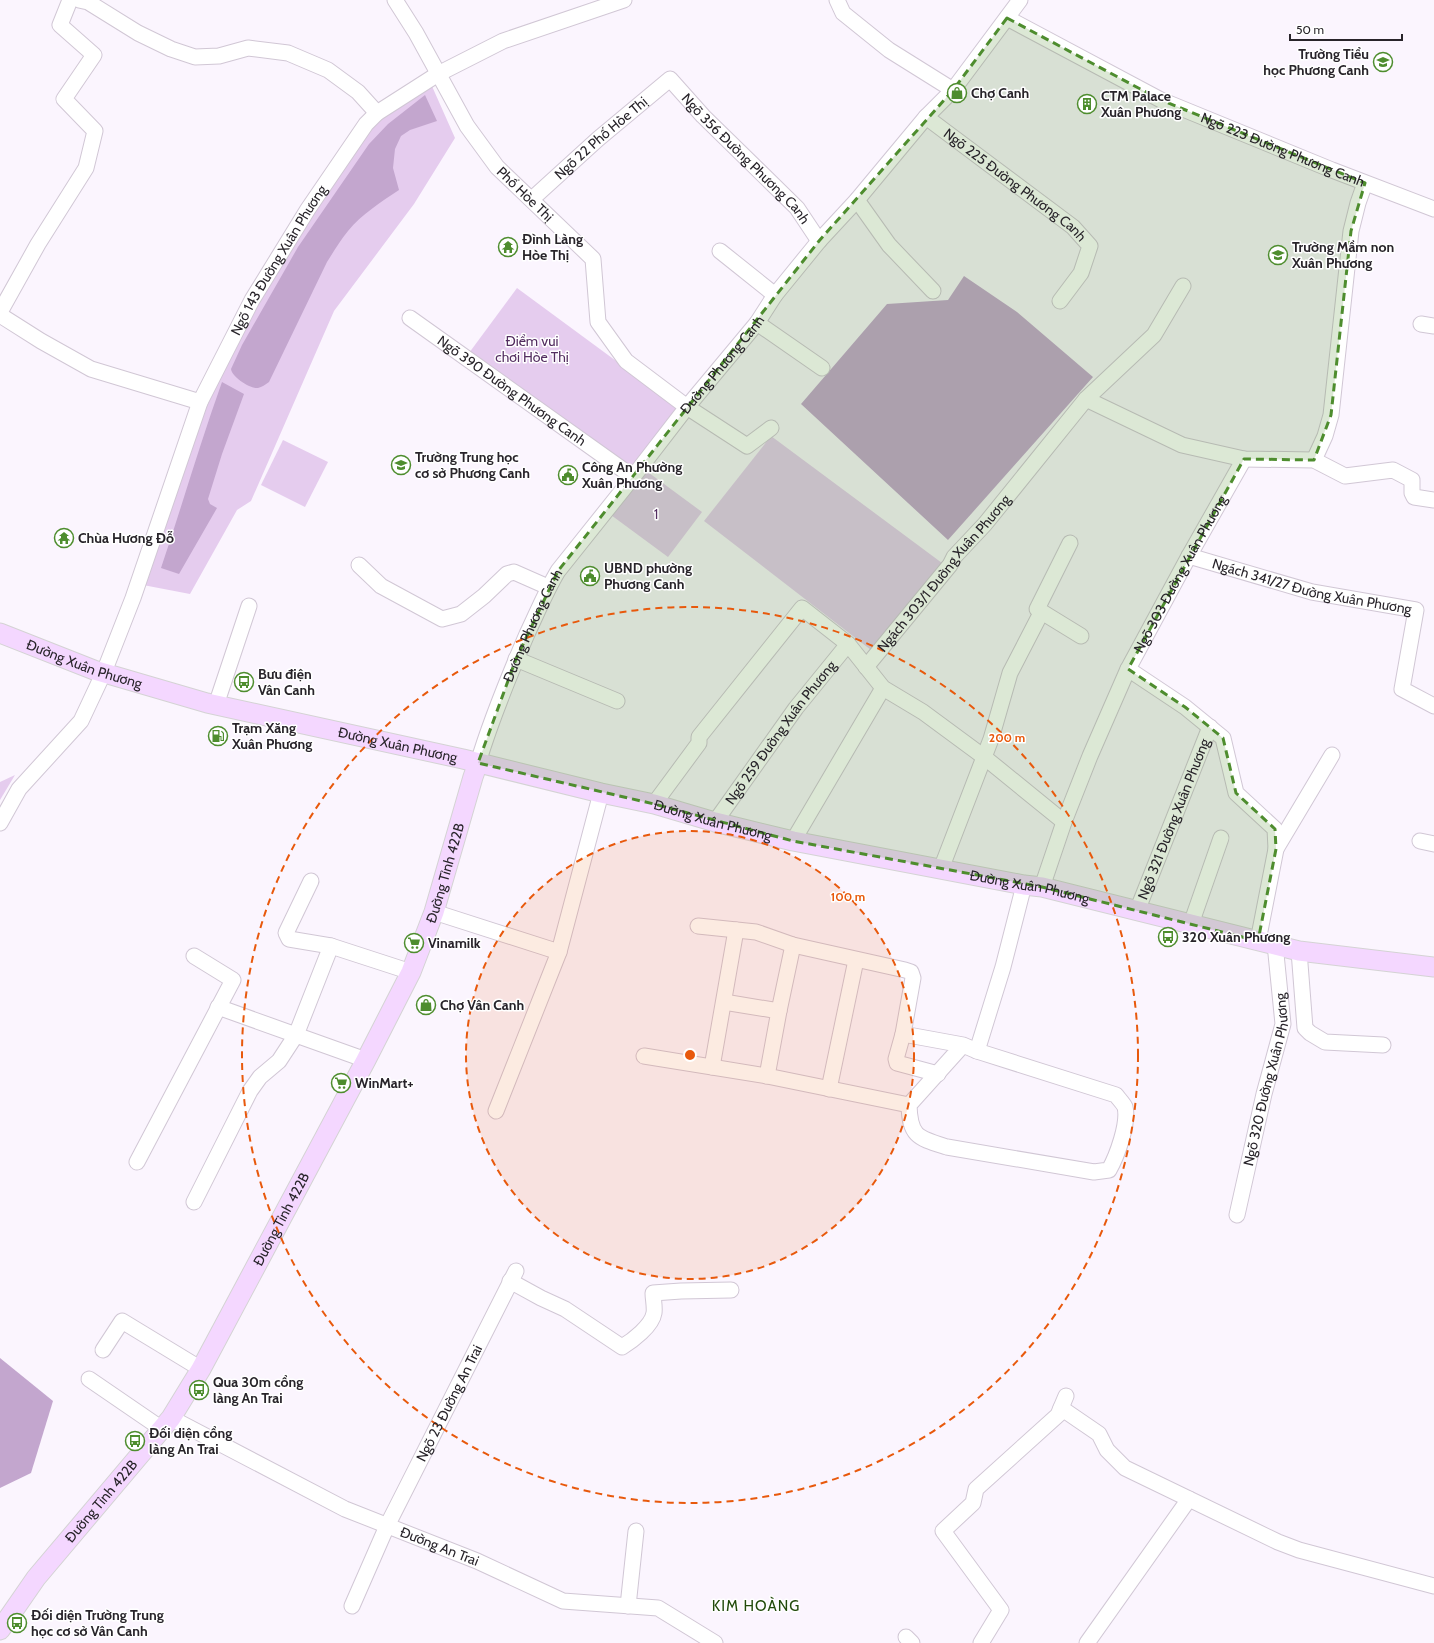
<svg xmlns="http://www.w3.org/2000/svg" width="1434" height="1643" font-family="Cabin,sans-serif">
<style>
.green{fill:#e5ccee}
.water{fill:#c3a6ce}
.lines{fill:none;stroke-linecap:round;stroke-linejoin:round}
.minor-casing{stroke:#d1c7d5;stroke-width:17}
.major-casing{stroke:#d4d3d4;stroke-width:21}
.minor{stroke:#fff;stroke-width:15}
.major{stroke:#f4d7ff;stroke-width:19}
.marked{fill:#4e8d2e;fill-opacity:0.2;stroke:#4e8d2e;stroke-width:3;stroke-dasharray:8 5;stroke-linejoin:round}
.ring{fill:none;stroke:#e8590c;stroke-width:2;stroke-dasharray:7 5}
.labels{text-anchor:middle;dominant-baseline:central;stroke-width:3;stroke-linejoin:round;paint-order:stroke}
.poi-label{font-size:14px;font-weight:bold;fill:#28242a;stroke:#fff;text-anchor:start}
.street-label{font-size:14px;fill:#28242a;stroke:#fff}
.park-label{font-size:14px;fill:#532d60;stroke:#fff}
.neighbourhood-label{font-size:15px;letter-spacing:1px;fill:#224a0b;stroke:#fff}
.centre{fill:#e8590c;stroke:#fff;stroke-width:2}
.ring-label{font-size:12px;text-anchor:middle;font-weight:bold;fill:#e8590c;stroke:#fff;stroke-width:3;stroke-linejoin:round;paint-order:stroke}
</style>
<rect width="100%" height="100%" fill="#fbf5fe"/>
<!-- green -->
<g class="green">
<path d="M431,84L455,138L414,204L334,311L251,501L237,510L190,594L143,585L203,405L253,300L366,127Z"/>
<path d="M517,288L680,408L633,473L469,353Z"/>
<path d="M771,436L942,563L871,650L704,521Z"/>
<path d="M283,440L328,462L305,507L261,485Z"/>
<path d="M645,470L702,512L668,557L611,515Z"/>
<path d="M15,775L0,800V782Z"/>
</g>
<!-- water -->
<g class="water">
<path d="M425,95L437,121L410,130L401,136L395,149L393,168L399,190C381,202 362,214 348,231C340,241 334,251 327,262L269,382C265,385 262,387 258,388C250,389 232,377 231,369L242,345L298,247L369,144L388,124Z"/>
<path d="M964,276L1017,312L1093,377L948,540L801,404L887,304L948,300Z"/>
<path d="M222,382L244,394L222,454L208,499L210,504L217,508L179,574L161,568C182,506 200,443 222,382Z"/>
<path d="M0,1358L53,1401L31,1473L0,1488Z"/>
</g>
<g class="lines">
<!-- minor casing -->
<g class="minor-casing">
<g id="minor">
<path d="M79,0L88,2L138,33L171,49L195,57L219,56L248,48L288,53L328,70L358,92L377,113"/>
<path id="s1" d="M395,0L416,33L467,126L497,167L593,259L598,322L626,361L687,407L747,446L771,428"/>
<path d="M837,0L843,13L889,50L953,90"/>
<path id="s2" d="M1007,18L1161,100L1332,170L1434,209"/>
<path id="s3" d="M926,117L1073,227L1090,246L1081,273L1060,301"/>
<path id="s4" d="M532,199L598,139L670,79L703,116L797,208L819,241"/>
<path d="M857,200L889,245L933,291"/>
<path d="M720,251L775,295"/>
<path d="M0,312L38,244L86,168L95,131L64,99L94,55L60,25L70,0"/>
<path d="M0,315L41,341L91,369L200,402"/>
<path id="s5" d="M410,318L633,477"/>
<path d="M757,323L822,368"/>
<path d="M1421,324L1434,326"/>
<path d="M1086,399L1182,445L1244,459L1314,460L1345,476L1393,470L1412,480V493L1414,497L1434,500"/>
<path d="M1314,460L1325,436L1331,415L1351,231L1358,203L1365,183"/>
<path d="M1070,543L1037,609L1081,636"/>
<path id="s6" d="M1189,556L1312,592L1416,610L1402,689L1434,706"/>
<path d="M359,565L381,586L442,619L461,614L484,596L507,574L514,572L548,587"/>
<path d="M516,659L617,701"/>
<path id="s7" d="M866,667L950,565L954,557L985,524L1086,399L1154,335L1183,286"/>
<path d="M1128,669L1185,707L1223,738L1236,793L1275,829L1276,849L1258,941"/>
<path d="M216,705L249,606"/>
<path id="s8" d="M478,763C491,719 509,676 527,634C537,613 546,591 558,571L633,477L687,407L757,323L775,295L819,241L857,200L926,117L953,90L1020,0"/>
<path d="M654,804L699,743V737L802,608L848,644L883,688L923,712L984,757L1064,822"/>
<path id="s9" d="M715,822L796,708L848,644"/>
<path id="s10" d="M0,823L19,789L81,721L104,672L133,598L200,402L252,300L308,209L366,124L377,113L438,74L503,41L624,0"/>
<path d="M793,841L883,688"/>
<path d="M1420,841L1434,844"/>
<path d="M1276,849L1332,755"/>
<path d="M941,869L991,739L1010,673L1041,613"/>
<path d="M311,881L286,933L289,939L331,946"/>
<path id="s11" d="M1042,887L1064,822L1090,756L1128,669L1189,556L1244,459"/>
<path id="s12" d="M1137,911L1210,727"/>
<path d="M434,912L559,952"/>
<path d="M1191,924L1221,838"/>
<path d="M698,926L756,932L793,945L905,970L911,972L913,978L903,1034L896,1059L897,1063L938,1074"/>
<path d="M1299,951L1305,1028L1310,1033L1325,1042L1383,1045"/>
<path d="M724,1002L779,1011"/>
<path d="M218,1007L296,1035L331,946L411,972"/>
<path d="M903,1034L963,1045L977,1051L1116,1095C1118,1098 1123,1103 1125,1107C1129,1123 1117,1156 1109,1170L1094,1172L947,1147C918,1138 910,1137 909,1105L963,1045"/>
<path d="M977,1051L1003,967L1024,885"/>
<path d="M644,1056L767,1076L909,1105"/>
<path d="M712,1067L736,930"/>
<path d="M767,1076L779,1011L793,945"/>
<path d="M829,1089L856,960"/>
<path d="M496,1111L559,952L601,793"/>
<path d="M137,1162L233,980L194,956"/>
<path d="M194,1202L250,1091L260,1077L279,1061L296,1035L366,1060"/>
<path id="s13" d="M1237,1215L1264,1094L1283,1024L1275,944"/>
<path d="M510,1281L541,1298L565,1309L622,1347C632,1341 652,1326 654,1313C655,1307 653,1299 653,1293L681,1291L731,1290"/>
<path d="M103,1350L122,1321L201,1369"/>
<path d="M89,1379L162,1429"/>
<path d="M1061,1408L1099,1434L1107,1450L1125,1468L1278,1542L1299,1550L1434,1586"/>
<path id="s14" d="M171,1418L345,1509L477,1561L563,1601L658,1608L715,1643"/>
<path id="s15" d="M352,1606L387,1526L516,1271"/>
<path d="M628,1606L636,1531"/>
<path d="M906,1637L912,1643"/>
<path d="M981,1643L1001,1610L943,1531L973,1503L976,1489L1058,1415L1066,1396"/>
<path d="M1087,1643L1189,1499"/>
</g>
</g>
<!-- major casing -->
<g class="major-casing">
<g id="major">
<path id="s16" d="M0,633L94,670L207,703L463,759L601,793L654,804L715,822L793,841L1024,885L1042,887L1299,951L1434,967"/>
<path id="s17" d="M0,1630L36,1578L171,1418L201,1369L366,1060L411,972L434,912L473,777L478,763"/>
</g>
</g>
<!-- minor -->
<use href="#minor" class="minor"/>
<!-- major -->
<use href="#major" class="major"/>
</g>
<!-- marked area -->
<path class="marked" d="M1007,18L1161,100L1365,183L1351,231L1331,415L1314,460L1244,459L1128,669L1185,707L1223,738L1236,793L1275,829L1276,849L1258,941L1042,887L793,841L654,804L478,763L516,659L558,571L819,241L953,90Z"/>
<!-- distance rings -->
<circle cx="690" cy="1055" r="224" fill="#e8590c" fill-opacity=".12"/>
<g class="ring">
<circle cx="690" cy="1055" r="224"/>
<circle cx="690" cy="1055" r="448"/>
</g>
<!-- icons -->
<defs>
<g id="school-ring" transform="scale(1)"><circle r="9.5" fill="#fff" stroke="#4e8d2e" stroke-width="1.5"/><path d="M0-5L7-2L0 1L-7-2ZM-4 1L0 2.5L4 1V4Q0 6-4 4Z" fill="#4e8d2e"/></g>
<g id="shop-ring" transform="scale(1)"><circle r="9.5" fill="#fff" stroke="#4e8d2e" stroke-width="1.5"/><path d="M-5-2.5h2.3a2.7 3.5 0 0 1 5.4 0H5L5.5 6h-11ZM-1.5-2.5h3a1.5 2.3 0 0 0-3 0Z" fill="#4e8d2e"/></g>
<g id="building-ring" transform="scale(1)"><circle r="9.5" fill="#fff" stroke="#4e8d2e" stroke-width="1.5"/><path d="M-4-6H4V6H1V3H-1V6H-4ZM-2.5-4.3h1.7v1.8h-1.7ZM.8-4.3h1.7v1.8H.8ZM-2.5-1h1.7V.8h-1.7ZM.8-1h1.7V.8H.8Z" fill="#4e8d2e"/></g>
<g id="temple-ring" transform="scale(1)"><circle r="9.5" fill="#fff" stroke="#4e8d2e" stroke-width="1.5"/><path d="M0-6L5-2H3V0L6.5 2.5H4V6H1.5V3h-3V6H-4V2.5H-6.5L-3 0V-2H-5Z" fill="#4e8d2e"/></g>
<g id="civic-ring" transform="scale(1)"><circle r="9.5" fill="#fff" stroke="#4e8d2e" stroke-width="1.5"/><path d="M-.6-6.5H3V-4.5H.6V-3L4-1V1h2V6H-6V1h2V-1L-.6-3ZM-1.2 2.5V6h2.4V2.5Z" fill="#4e8d2e"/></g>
<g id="bus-ring" transform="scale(1)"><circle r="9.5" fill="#fff" stroke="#4e8d2e" stroke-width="1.5"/><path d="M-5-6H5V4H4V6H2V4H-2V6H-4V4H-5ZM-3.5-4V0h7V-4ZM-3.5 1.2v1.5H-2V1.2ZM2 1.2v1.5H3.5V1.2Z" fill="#4e8d2e"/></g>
<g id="fuel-ring" transform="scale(1)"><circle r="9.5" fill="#fff" stroke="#4e8d2e" stroke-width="1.5"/><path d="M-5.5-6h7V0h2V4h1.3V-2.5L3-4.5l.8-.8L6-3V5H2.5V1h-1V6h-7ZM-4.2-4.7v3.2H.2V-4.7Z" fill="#4e8d2e"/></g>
<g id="supermarket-ring" transform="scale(1)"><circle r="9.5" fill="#fff" stroke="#4e8d2e" stroke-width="1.5"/><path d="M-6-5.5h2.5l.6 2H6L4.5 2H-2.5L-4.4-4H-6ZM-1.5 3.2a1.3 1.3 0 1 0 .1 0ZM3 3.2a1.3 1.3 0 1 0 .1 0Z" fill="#4e8d2e"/></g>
</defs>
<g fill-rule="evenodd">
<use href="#school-ring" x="1383" y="62"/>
<use href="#shop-ring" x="957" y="93"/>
<use href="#building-ring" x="1087" y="104"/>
<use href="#temple-ring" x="508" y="247"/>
<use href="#school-ring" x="1278" y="255"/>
<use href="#school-ring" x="401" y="465"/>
<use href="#civic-ring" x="568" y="475"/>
<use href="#temple-ring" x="64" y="538"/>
<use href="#civic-ring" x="590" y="576"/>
<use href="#bus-ring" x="244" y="682"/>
<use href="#fuel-ring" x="218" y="736"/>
<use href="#bus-ring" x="1168" y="937"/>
<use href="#supermarket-ring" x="414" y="943"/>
<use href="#shop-ring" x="426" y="1005"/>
<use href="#supermarket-ring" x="341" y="1083"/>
<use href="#bus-ring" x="199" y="1390"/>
<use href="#bus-ring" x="135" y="1441"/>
<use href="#bus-ring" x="17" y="1623"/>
</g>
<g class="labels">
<!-- poi labels -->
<g class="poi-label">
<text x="1369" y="54" text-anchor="end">Trường Tiểu<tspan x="1369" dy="16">học Phương Canh</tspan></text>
<text x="971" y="93">Chợ Canh</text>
<text x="1101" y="96">CTM Palace<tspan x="1101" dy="16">Xuân Phương</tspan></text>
<text x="522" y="239">Đình Làng<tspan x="522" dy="16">Hòe Thị</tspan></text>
<text x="1292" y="247">Trường Mầm non<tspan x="1292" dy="16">Xuân Phương</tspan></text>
<text x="415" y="457">Trường Trung học<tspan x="415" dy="16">cơ sở Phương Canh</tspan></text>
<text x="582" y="467">Công An Phường<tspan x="582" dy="16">Xuân Phương</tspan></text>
<text x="78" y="538">Chùa Hương Đỗ</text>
<text x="604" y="568">UBND phường<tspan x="604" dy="16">Phương Canh</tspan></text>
<text x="258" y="674">Bưu điện<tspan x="258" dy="16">Vân Canh</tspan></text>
<text x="232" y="728">Trạm Xăng<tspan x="232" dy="16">Xuân Phương</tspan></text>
<text x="1182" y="937">320 Xuân Phương</text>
<text x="428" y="943">Vinamilk</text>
<text x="440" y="1005">Chợ Vân Canh</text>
<text x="355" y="1083">WinMart+</text>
<text x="213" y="1382">Qua 30m cổng<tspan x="213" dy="16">làng An Trai</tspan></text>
<text x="149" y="1433">Đối diện cổng<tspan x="149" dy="16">làng An Trai</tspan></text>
<text x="31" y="1615">Đối diện Trường Trung<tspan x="31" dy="16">học cơ sở Vân Canh</tspan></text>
</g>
<!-- street labels -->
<g class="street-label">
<text stroke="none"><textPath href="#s4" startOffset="92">Ngõ 22 Phố Hòe Thị</textPath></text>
<text stroke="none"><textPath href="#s2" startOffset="306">Ngõ 223 Đường Phương Canh</textPath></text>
<text stroke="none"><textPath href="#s4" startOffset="293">Ngõ 356 Đường Phương Canh</textPath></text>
<text stroke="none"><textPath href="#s3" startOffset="112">Ngõ 225 Đường Phương Canh</textPath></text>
<text stroke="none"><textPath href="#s1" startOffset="235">Phố Hòe Thị</textPath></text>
<text stroke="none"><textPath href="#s10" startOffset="634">Ngõ 143 Đường Xuân Phương</textPath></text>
<text stroke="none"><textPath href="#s8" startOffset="472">Đường Phương Canh</textPath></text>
<text stroke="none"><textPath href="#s5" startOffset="125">Ngõ 390 Đường Phương Canh</textPath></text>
<text stroke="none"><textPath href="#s7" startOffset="122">Ngách 303/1 Đường Xuân Phương</textPath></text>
<text stroke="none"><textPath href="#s11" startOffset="343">Ngõ 303 Đường Xuân Phương</textPath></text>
<text stroke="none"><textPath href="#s6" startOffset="127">Ngách 341/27 Đường Xuân Phương</textPath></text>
<text stroke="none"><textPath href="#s8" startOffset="148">Đường Phương Canh</textPath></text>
<text stroke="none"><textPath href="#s16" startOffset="90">Đường Xuân Phương</textPath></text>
<text stroke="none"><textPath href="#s9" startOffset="111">Ngõ 259 Đường Xuân Phương</textPath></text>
<text stroke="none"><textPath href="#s16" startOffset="414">Đường Xuân Phương</textPath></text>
<text stroke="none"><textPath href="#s12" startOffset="99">Ngõ 321 Đường Xuân Phương</textPath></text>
<text stroke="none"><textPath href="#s16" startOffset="738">Đường Xuân Phương</textPath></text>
<text stroke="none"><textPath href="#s17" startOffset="884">Đường Tỉnh 422B</textPath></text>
<text stroke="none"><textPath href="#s16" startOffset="1062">Đường Xuân Phương</textPath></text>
<text stroke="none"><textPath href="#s13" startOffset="139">Ngõ 320 Đường Xuân Phương</textPath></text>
<text stroke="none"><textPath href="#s17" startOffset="500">Đường Tỉnh 422B</textPath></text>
<text stroke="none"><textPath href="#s15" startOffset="225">Ngõ 23 Đường An Trai</textPath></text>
<text stroke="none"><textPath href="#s17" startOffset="164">Đường Tỉnh 422B</textPath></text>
<text stroke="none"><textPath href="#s14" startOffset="298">Đường An Trai</textPath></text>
</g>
<!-- park labels -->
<g class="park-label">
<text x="532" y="341">Điểm vui<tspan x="532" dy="16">chơi Hòe Thị</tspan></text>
<text x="656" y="514">1</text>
</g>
<!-- neighbourhood labels -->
<g class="neighbourhood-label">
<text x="756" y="1606">KIM HOÀNG</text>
</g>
</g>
<circle cx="690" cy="1055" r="6" class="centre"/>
<g class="ring-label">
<text x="1007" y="742">200 m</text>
<text x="848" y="901">100 m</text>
</g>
<!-- scale -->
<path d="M1290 34v6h112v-6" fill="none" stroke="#28242a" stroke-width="2"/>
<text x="1296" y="34" font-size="12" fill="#28242a" stroke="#ffffff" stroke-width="3" paint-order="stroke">50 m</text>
</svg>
